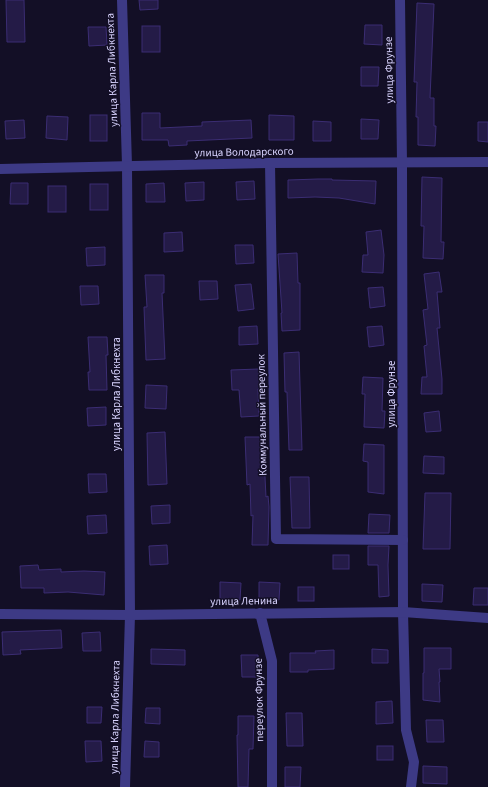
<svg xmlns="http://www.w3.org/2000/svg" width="488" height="787" font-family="'Source Sans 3',sans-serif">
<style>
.building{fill:#241b47;stroke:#3b2d73}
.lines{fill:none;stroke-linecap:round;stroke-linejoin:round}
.minor{stroke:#3d3a85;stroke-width:10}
.labels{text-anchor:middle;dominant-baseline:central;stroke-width:3;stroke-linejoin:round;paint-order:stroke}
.street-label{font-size:11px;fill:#d9d4ff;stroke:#130f26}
</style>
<rect width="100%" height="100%" fill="#130f26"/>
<!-- building -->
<g class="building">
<path d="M6,0H24L25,42H7Z"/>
<path d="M139,0H158V9L140,10Z"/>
<path d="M417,3L434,4L430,98H434V126H436L435,146L418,145V117H416L417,82H414Z"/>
<path d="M365,25H382V45L364,44Z"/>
<rect x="142" y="26" width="18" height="26"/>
<path d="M88,27H106L107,45L89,46Z"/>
<path d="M361,67H379L378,86H361Z"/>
<path d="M142,113H160V128L202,126V122L251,120L252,138L187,141V145L169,146L168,140H142Z"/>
<rect x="90" y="115" width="17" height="26"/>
<path d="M269,115L294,116V140H269Z"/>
<path d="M47,116L68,117L67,140L46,138Z"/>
<path d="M361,119L379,120L378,139H361Z"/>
<path d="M24,120L25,138L6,139L5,121Z"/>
<path d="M313,121L331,122V141H313Z"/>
<path d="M478,122H488V142L478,141Z"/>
<path d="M422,177L442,178L441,242H444L443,259L423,258L424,226H421Z"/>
<path d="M318,179H332V180L376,181L375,204L339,198L315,197L288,198V180Z"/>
<path d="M254,181L255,199L237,200L236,182Z"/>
<path d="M204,182V200L186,201L185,183Z"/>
<path d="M11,183H28V204H10Z"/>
<path d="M164,183L165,202H146V184Z"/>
<rect x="90" y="184" width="18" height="26"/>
<rect x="48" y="186" width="18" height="26"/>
<path d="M381,230L384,255L383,273L362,272L363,255H368L366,232Z"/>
<path d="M182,232L183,251L164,252V233Z"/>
<path d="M235,245H253L254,263L236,264Z"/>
<path d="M105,247V265L87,266L86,248Z"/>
<path d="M297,253L298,283H300V330L282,331L281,313H282L278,254Z"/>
<path d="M439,272L442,292H437L440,328H437L442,379V394H421L422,377H427L424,346L427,345L423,310L428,309L424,274Z"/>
<path d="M145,275H164V293H162L165,359L146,360L144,307H147Z"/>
<path d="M199,281H217L218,299L200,300Z"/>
<path d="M251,284L254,309L238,311L235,285Z"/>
<path d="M80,286H98L99,304L81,305Z"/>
<path d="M383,287L385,306L370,308L368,288Z"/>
<path d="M257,326L258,344L239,345V327Z"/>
<path d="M382,326L384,345L369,347L367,327Z"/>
<path d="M88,337H107L108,355H106L107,390H89L88,372H90Z"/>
<path d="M299,352L302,450H289L287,392H285L284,353Z"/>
<path d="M259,369L260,389H258L259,416L241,417L239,390H232L231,370Z"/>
<path d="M363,377L383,378L382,411H385L384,428L364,427L365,394H362Z"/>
<path d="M146,385L167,386L166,409L145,408Z"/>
<path d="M106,407V425L88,426L87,408Z"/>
<path d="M439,411L441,431L426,432L424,413Z"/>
<path d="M165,432L167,484L148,485L147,433Z"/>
<path d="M245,437H263L266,497L268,496L269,507L268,545H252L253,515L251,516L250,484L247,485Z"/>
<path d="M364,444L384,445V494L368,492V462L363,461Z"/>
<path d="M424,456L444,457V474L423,473Z"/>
<path d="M88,474H106L107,492L89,493Z"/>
<path d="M290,477H309L310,528H292Z"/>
<path d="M425,493H451L450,549H423Z"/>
<path d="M170,505V523L152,524L151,506Z"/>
<path d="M369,514L390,515L389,533H368Z"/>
<path d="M106,515L107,533L88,534L87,516Z"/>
<path d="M167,545L168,564L150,565L149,546Z"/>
<path d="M368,546H389L388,565L389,596L379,597L378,565H368Z"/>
<rect x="333" y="555" width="16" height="14"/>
<path d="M38,565L39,570L61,569V572L84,571L105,572L104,595L68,592L44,593V588H21L20,566Z"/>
<path d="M220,582L241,583L240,600L220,599Z"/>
<path d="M259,582L280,583L279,600L259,599Z"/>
<path d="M422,584L443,585L442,602L422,601Z"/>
<rect x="298" y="587" width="16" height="14"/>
<path d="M474,588H488V605H473Z"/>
<path d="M61,630L62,648L20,650L21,654L3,655L2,632Z"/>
<path d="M100,632L101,651H83L82,633Z"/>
<path d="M424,648H451V669H439L440,682H439L440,702L423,700V673H424Z"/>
<path d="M151,649L185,650V665L151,664Z"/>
<path d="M372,649L388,650V663H372Z"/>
<path d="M334,650V669L308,670V672H290V653H316L315,651Z"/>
<path d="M241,655H258L259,677H242Z"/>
<path d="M392,701L393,723L376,724V702Z"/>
<path d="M87,707H102L101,723H87Z"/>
<path d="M146,708H160V724L145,723Z"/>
<path d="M286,713H302L303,746H287Z"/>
<path d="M238,716H254L253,749H249L248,787H238L237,735H238Z"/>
<path d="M426,720H443L444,742H427Z"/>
<path d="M85,741H101L102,761L86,762Z"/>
<path d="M145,741L159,742V757H144Z"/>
<rect x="377" y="746" width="16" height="14"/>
<path d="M423,766L447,767V784L423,783Z"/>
<path d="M285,767H301L300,787H285Z"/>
</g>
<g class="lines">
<!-- minor -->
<g class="minor">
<path d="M122,0L127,165L130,615L125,787"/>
<path d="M400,0L402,163L403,612L406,730L414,762L411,787"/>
<path d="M270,163L276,539L403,540"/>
<path d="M0,169L270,163L488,162"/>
<path d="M260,613L272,661V787"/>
<path d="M0,614L130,615L403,612L488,618"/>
</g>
</g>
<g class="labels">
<!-- street labels -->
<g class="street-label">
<text transform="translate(112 70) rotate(-92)">улица Карла Либкнехта</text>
<text transform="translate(389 70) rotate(-91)">улица Фрунзе</text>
<text transform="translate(244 152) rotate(-1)">улица Володарского</text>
<text transform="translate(116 394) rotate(-90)">улица Карла Либкнехта</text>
<text transform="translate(391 394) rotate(-90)">улица Фрунзе</text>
<text transform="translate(262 415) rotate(-91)">Коммунальный переулок</text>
<text transform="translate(244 601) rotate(-1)">улица Ленина</text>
<text transform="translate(259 700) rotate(-91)">переулок Фрунзе</text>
<text transform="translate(115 717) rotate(-89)">улица Карла Либкнехта</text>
</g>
</g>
</svg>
